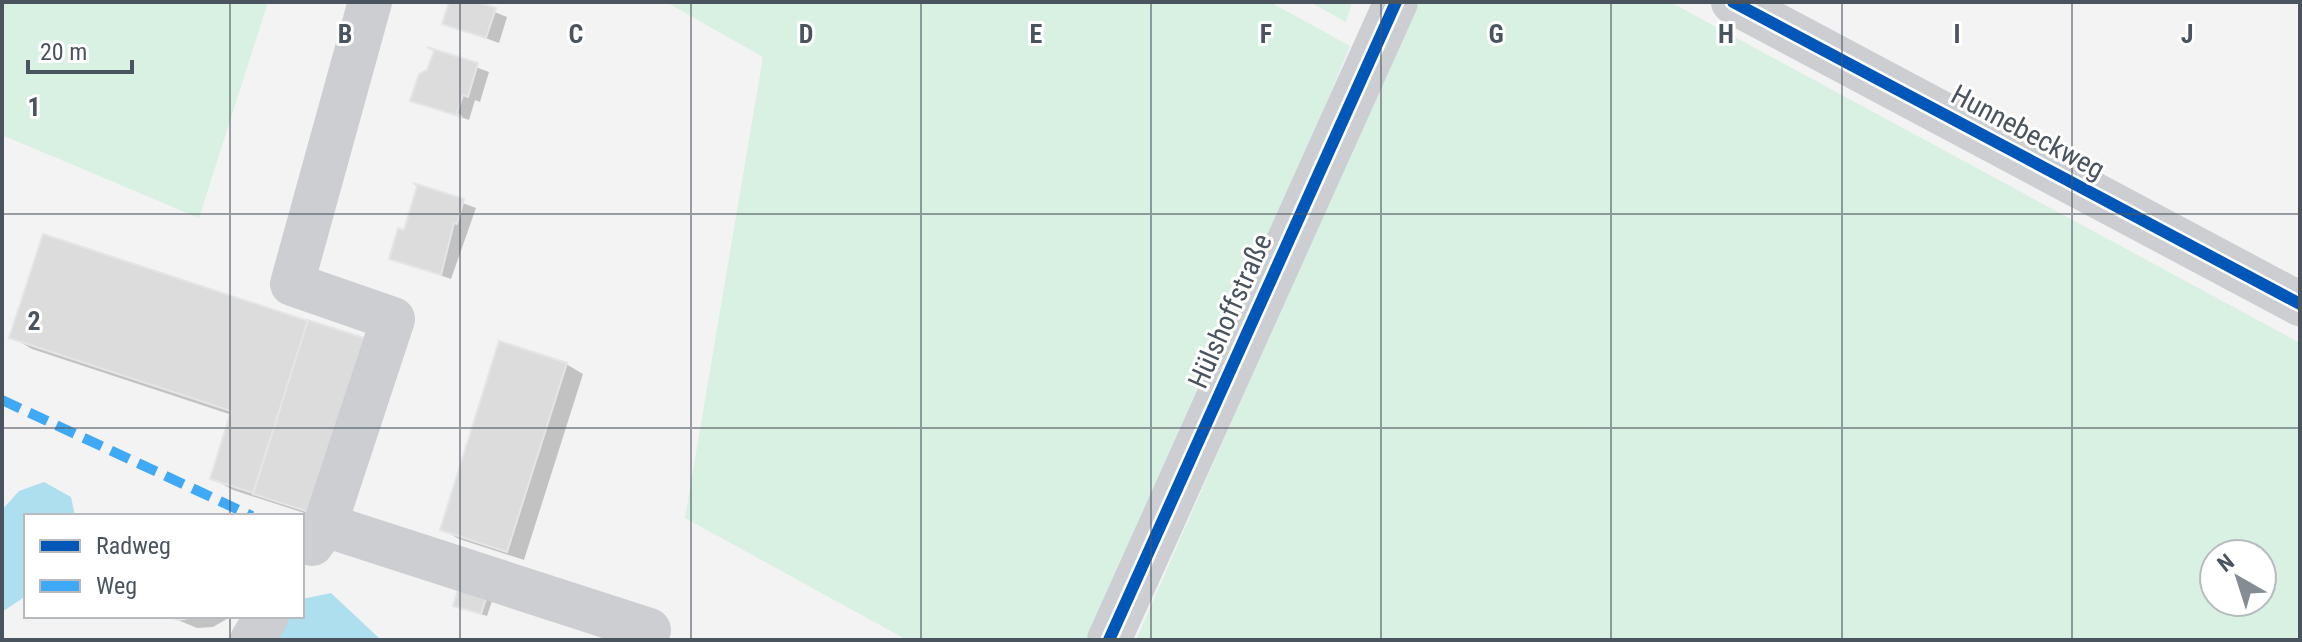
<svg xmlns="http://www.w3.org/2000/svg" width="2302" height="642" font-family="'Roboto Condensed',sans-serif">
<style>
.green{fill:#d8f1e2;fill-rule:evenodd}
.water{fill:#aedfee}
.shadow{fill:#0003}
.building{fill:#dcdcdd;stroke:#e4e5e6;stroke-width:2}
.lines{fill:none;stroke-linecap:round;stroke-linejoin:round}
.minor{stroke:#ccced1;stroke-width:44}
.quiet{stroke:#3fa9f5;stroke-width:10;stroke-dasharray:20 10;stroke-linecap:butt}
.cycleway-casing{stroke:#fff;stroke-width:17}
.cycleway{stroke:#0057b8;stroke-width:12}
.grid{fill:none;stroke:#4a545f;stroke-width:2;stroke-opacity:0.55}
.labels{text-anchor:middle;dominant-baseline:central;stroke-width:6;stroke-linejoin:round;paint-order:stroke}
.street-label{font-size:28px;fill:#4a545f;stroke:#fff}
.grid-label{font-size:26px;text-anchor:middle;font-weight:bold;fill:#4a545f;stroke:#fff;stroke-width:6;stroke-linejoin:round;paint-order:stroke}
</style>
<rect width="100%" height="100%" fill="#f3f3f3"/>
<!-- green -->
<g class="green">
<path d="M2,2H268L199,218L2,135Z"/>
<path d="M666,2H1270L1350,46L1106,640H907L685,518L763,57Z"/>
<path d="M1310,2H1352L1346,22Z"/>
<path d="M1415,2H1670L2300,343V640H1136ZM2214,554H2262V602H2214Z"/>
</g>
<!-- water -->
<g class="water">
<path d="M44,482L71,497L75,516H26V596L2,612V510L19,491Z"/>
<path d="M331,593L381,640H275L290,616H302V599Z"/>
</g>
<!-- shadow -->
<g class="shadow">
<path d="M451,2H470L507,17L499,43L444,23Z"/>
<path d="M435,52L489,72L480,102L475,100L469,120L413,100Z"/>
<path d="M419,187L476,208L451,279L392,258L405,233Z"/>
<path d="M308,323L326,520L233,490L212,478L232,415L32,349L11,337Z"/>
<path d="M566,364L583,374L524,560L459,539L442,529Z"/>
<path d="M460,589L492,601L487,616L461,608Z"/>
<path d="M168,616H232L213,627L197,628Z"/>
</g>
<!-- building -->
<g class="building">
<path d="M449,2H477L496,8L486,38L442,24Z"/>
<path d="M427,47L478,63L468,97L463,95L457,113L462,117L410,101L419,74L427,70L434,51Z"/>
<path d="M413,183L464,199L457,224L454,223L441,275L389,259L398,228L404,230L417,186Z"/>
<path d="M43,234L308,321L253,493L210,479L231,411L9,338Z"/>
<path d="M308,320L364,338L309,512L253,494Z"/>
<path d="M499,341L567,363L507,552L440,530Z"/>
<path d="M459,587L487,596L481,614L453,606Z"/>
<path d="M165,616H200L178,620Z"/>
</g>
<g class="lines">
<!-- minor -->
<g class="minor">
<path d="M1733,2L2300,304"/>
<path d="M325,525L649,630"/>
<path d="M312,544L325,525L393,319L292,284L370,2"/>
<path d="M252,640L267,616"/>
<path d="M1109,640L1396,2"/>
</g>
<!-- quiet -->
<path class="quiet" d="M2,400L252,516"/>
<!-- cycleway casing -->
<g class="cycleway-casing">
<g id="cycleway">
<path d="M1733,2L2300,304"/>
<path d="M1109,640L1396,2"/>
</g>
</g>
<!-- cycleway -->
<use href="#cycleway" class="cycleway"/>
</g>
<!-- grid -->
<path class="grid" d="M230,2V516M460,2V640M691,2V640M921,2V640M1151,2V640M1381,2V640M1611,2V640M1842,2V640M2072,2V640M2,214H2300M2,428H2300M230,616V640"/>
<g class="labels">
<!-- street labels -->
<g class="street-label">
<text transform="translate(2028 132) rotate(28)">Hunnebeckweg</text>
<text transform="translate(1230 311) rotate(-66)">Hülshoffstraße</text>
</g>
</g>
<g class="grid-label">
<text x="345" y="43">B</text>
<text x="576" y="43">C</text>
<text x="806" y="43">D</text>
<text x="1036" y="43">E</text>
<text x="1266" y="43">F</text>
<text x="1496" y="43">G</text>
<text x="1726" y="43">H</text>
<text x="1957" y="43">I</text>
<text x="2187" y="43">J</text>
<text x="34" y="116">1</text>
<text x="34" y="330">2</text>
</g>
<!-- border -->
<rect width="2302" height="642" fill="none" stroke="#4a545f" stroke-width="8"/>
<!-- legend -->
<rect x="24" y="514" width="280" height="104" fill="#ffffff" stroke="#b7bbbf" stroke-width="2"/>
<rect x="40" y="540" width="40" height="12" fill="#0057b8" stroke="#b7bbbf" stroke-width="2"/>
<text x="96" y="554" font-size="24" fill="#4a545f">Radweg</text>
<rect x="40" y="580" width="40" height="12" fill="#3fa9f5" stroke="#b7bbbf" stroke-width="2"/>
<text x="96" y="594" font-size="24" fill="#4a545f">Weg</text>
<!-- north arrow -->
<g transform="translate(2238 578) rotate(321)"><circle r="38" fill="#ffffff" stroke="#b7bbbf" stroke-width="2"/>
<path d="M0-6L14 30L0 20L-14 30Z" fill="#858c93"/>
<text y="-12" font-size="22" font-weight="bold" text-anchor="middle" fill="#4a545f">N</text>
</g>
<!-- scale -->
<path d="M28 60v12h104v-12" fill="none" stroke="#4a545f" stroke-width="4"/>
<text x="40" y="60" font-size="24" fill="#4a545f" stroke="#ffffff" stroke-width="6" paint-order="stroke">20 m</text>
</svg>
